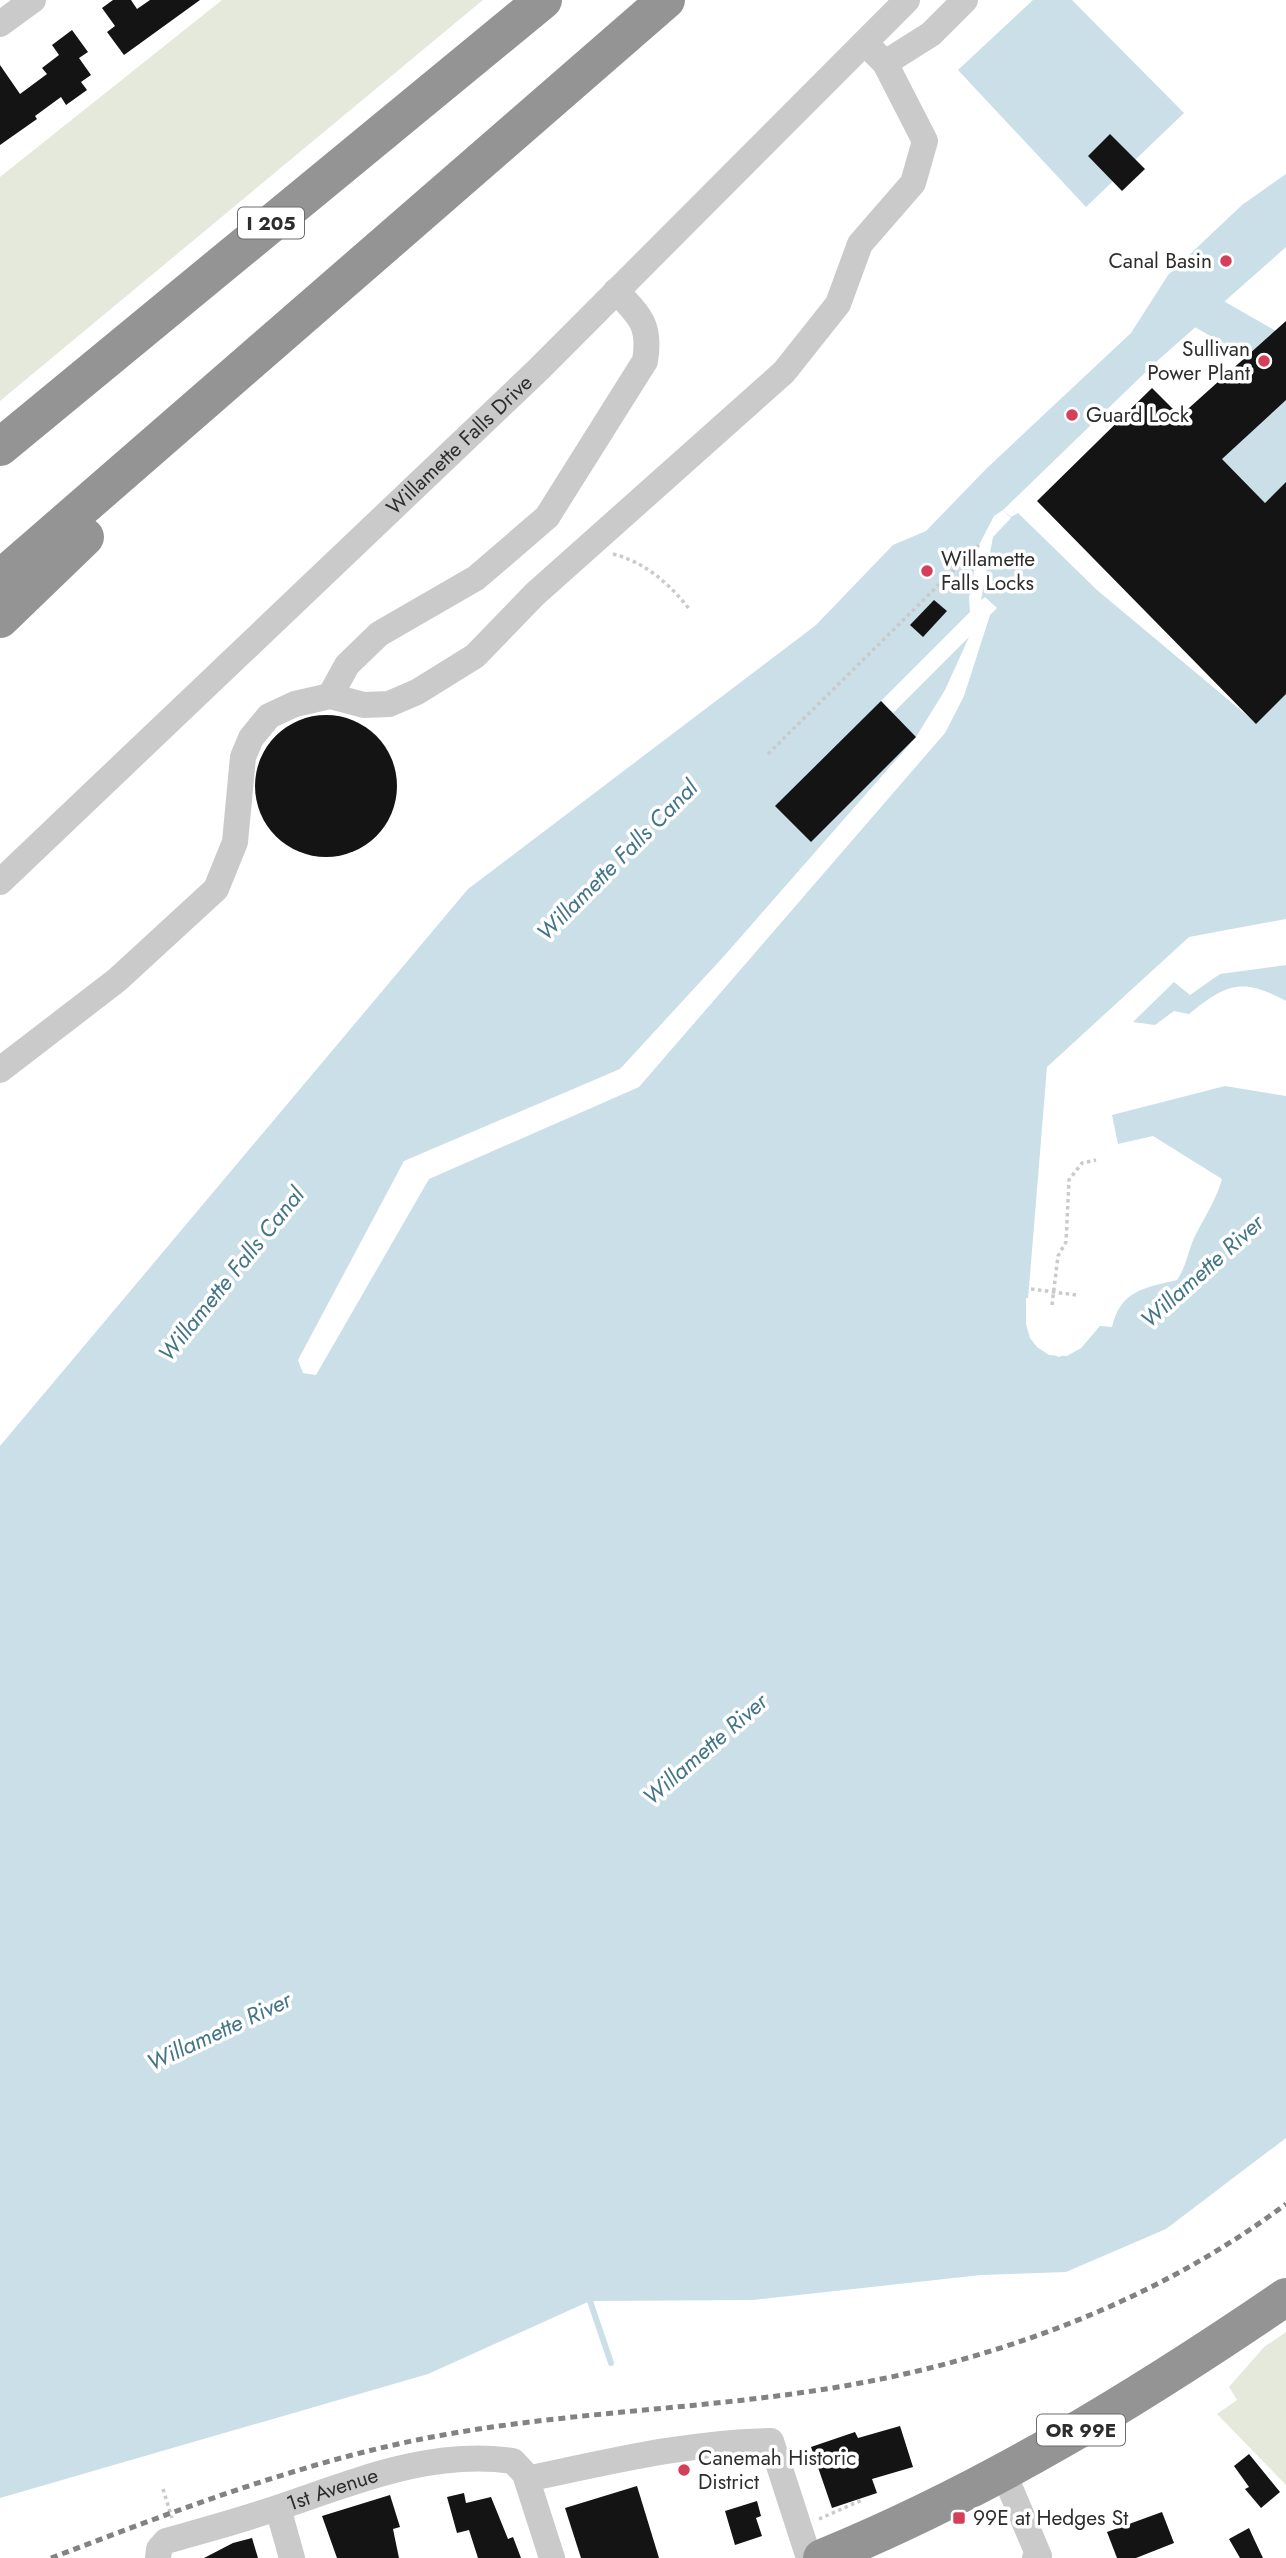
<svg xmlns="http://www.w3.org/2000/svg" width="1286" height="2558" font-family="Jost,sans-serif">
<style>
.green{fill:#e5e9dc}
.water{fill:#cadfe8}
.pier{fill:#fff}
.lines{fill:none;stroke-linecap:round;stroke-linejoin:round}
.stream{stroke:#cadfe8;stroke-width:6}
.river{stroke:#cadfe8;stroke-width:37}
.building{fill:#141414}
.path{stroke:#cacaca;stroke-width:3.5;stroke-dasharray:3.5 3.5;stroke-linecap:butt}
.minor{stroke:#cacaca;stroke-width:26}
.highway{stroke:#949494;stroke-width:38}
.rail{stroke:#828282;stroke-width:5;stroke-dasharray:7 5;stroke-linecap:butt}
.poi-dot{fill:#d43f5a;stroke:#fff;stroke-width:2.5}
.labels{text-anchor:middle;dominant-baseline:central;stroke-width:7;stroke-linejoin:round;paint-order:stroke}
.shield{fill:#fff;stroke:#6c6c6c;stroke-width:2}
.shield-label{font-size:19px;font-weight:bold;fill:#2d2d2d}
.poi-label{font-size:21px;fill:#2d2d2d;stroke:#fff;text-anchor:start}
.street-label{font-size:21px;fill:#2d2d2d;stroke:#fff}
.water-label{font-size:23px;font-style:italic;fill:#437487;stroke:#fff}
</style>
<rect width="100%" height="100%" fill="#fff"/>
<!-- green -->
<g class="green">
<path d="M222,0H483L0,401V177Z"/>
<path d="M1286,2332V2485L1217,2414L1237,2400L1229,2387L1264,2347Z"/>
</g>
<!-- water -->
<g class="water">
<path d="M1033,0H1072L1184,113L1086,207L958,70Z"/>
<path d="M1286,174V247L1156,362L1003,510L1011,517L1018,513L1097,590L1256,723L1286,694V919L1189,937L1047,1067L1026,1324L1037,1347L1059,1357L1081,1348L1100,1326L1112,1327C1121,1290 1144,1288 1177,1280C1187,1266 1188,1249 1196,1234C1206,1215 1216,1200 1222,1179L1153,1136L1118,1144L1112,1115L1225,1086L1286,1096V2138L1166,2229L1066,2272L981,2275L753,2300L590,2301L428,2374L0,2498V1446L468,889L816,625L893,545L926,531L987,468L1131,333L1168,275L1242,205Z"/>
<path d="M1286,397V482L1265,503L1220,457Z"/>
<path d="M1286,965V1001C1242,977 1226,984 1189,1014L1174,1011L1155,1025L1133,1022L1174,982L1190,995L1220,974Z"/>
</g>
<!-- pier -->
<g class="pier">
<path d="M1003,510L1011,518L993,537L981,600L985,597L997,608L990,615L964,696L945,733L639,1087L429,1179L316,1375L303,1373L298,1360L404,1161L620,1069L725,955L916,737L945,690L969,637L893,713L881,701L970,612L969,598L979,545L994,516Z"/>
<path d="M1026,1298L1030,1299L1029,1324L1034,1336L1050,1352H1066L1078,1345L1094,1328L1090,1337L1081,1348L1067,1356L1049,1355L1037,1347L1030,1338L1026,1324Z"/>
</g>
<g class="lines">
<!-- stream -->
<path class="stream" d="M590,2301L611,2363"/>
<!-- river -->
<path class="river" d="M1190,303L1286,358"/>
</g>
<!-- building -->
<g class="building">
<path d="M113,0H131L137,9L150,0H200L124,55L107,32L115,26L102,8Z"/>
<path d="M72,30L88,52L79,58L91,75L81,82L87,90L66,105L61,97L35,116L37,119L0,145V65L20,94L47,74L42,68L59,55L52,45Z"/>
<path d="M1110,134L1145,169L1122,191L1088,156Z"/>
<path d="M1286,321V400L1222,459L1265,503L1286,482V694L1256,724L1037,501L1152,388L1180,416Z"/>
<path d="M934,600L947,611L923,637L910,625Z"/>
<path d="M881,701L916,737L811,842L775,806Z"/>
<circle cx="326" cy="786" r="71"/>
<path d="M900,2426L913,2467L872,2479L877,2493L832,2508L811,2447L855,2432L858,2438Z"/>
<path d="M1249,2454L1280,2492L1261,2508L1245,2489L1249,2487L1234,2466Z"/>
<path d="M637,2486L659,2558H581L565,2508Z"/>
<path d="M464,2493L466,2503L491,2497L508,2539L513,2537L521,2558H478L469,2530L457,2533L447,2497Z"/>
<path d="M390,2495L400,2527L393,2529L399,2558H337L322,2516Z"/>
<path d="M757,2501L761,2516L756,2518L762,2536L735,2545L725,2511Z"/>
<path d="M1162,2512L1174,2543L1136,2558H1117L1107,2532Z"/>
<path d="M1249,2528L1254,2539L1263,2558H1240L1229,2539Z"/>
<path d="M252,2538L258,2558H204L233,2543Z"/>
</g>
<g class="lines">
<!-- path -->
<g class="path">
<path d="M613,554C645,562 670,584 690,610"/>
<path d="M768,754L979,545"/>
<path d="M1031,1289L1076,1295"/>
<path d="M1052,1305L1058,1256L1066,1242L1069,1180L1082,1163L1096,1160"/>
<path d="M163,2489L172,2518"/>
<path d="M819,2519L862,2500"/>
</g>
<!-- minor -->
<g class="minor">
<path d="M0,24L33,0"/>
<path d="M873,51L885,63L931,34L965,0"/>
<path d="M330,696L347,665L379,634L476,578L547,517L645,361C651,325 640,316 616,291"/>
<path id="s1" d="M0,882L538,370L907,0"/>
<path d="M0,1070L117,980L216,889L235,842L243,757L251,738L269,716L295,704L330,696L364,705L389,704L417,692L475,656L535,594L784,372L838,304L860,244L913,183L925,141L885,63"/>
<path d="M1004,2474L1039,2556L1035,2558"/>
<path d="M527,2479C608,2462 689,2442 771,2441L809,2558"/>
<path d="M278,2508L292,2558"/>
<path id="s2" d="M158,2558L159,2549L166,2541C202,2531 238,2521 274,2509C352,2483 429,2449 513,2461L525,2474L552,2558"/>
</g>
<!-- highway -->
<g class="highway">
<path d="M0,447L543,0"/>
<path d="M0,579L666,0"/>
<path d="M0,619L85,537"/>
<path d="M822,2558C988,2490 1138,2398 1286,2297"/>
</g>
<!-- rail -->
<path class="rail" d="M51,2558C178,2510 308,2459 443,2435C575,2411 711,2409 844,2386C1001,2359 1158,2300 1286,2204"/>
</g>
<!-- markers -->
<g class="poi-dot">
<circle cx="1226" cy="261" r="7"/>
<circle cx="1264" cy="361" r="7"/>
<circle cx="1072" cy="415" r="7"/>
<circle cx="927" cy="571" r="7"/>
<circle cx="684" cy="2470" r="7"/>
<rect x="952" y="2511" width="14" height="14" rx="3.5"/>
</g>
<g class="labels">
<!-- shield labels -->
<g class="shield">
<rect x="238" y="207.5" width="66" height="31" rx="5"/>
<rect x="1037" y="2414.5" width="88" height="31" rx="5"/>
</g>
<g class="shield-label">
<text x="271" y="223">I 205</text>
<text x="1081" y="2430">OR 99E</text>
</g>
<!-- poi labels -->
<g class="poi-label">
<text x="1212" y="261" text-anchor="end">Canal Basin</text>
<text x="1250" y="349" text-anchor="end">Sullivan<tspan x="1250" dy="24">Power Plant</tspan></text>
<text x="1086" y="415">Guard Lock</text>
<text x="941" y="559">Willamette<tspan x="941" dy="24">Falls Locks</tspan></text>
<text x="698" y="2458">Canemah Historic<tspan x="698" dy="24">District</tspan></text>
<text x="973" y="2518">99E at Hedges St</text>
</g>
<!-- street labels -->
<g class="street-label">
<text stroke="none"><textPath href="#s1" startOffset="634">Willamette Falls Drive</textPath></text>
<text stroke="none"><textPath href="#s2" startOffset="194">1st Avenue</textPath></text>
</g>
<!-- water labels -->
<g class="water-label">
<text transform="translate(617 860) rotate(-45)">Willamette Falls Canal</text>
<text transform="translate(1202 1271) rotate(-42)">Willamette River</text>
<text transform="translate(231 1274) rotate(-51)">Willamette Falls Canal</text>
<text transform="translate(705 1749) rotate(-41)">Willamette River</text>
<text transform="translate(219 2031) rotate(-25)">Willamette River</text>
</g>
</g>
</svg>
